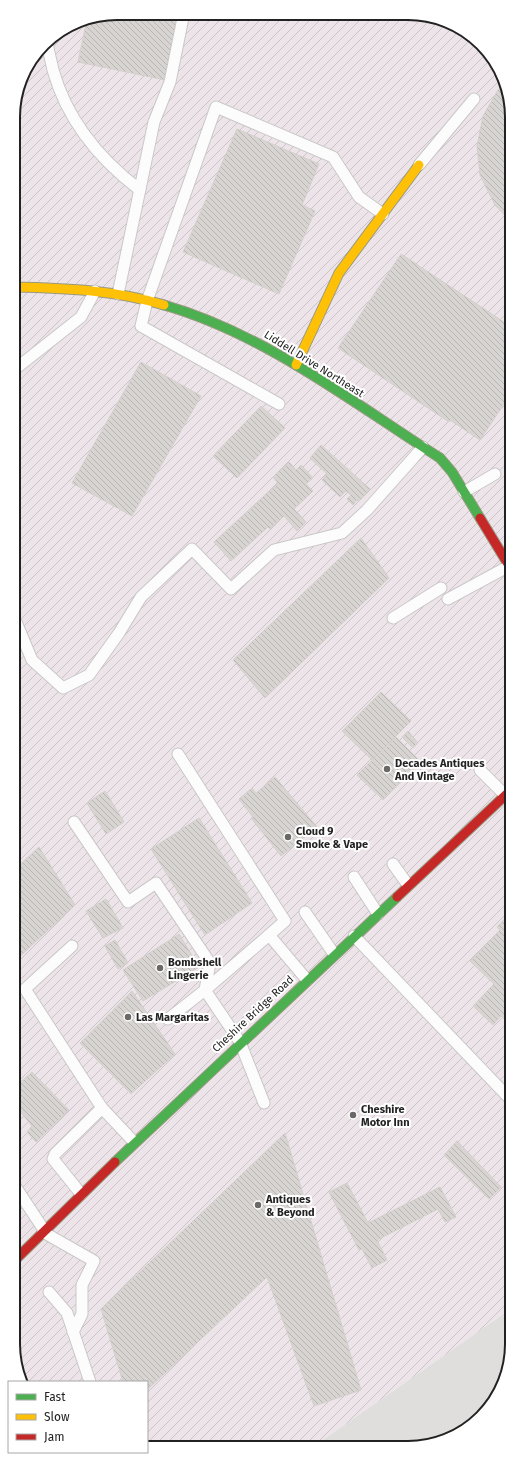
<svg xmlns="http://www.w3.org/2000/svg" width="525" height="1461" font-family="'Fira Sans',sans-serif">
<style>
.residential{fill:#dfdedc}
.industrial{fill:url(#industrial-furrows)}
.building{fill:url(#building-back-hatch);stroke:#d3d0cc}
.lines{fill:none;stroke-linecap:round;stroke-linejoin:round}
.lane-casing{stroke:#c9c8c7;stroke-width:13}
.fast-casing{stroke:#999a82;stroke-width:11}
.slow-casing{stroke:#999a82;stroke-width:11}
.jam-casing{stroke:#999a82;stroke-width:11}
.lane{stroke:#fdfcfc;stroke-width:11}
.fast{stroke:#4caf50;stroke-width:9}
.slow{stroke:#ffc107;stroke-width:9}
.jam{stroke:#c62828;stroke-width:9}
.poi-dot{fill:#6a6968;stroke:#fff;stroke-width:1.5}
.labels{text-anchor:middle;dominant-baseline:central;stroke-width:4;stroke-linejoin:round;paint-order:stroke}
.street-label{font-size:11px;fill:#222;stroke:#fff}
.poi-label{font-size:11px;font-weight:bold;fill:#222;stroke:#fff;text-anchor:start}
.rim{fill:none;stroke:#222;stroke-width:2}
</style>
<defs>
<pattern id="industrial-furrows" width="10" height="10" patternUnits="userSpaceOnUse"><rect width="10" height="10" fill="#ede4e9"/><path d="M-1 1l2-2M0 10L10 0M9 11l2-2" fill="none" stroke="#cbc3c8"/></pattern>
<pattern id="building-back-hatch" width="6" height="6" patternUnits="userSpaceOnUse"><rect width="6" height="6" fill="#d7d4d2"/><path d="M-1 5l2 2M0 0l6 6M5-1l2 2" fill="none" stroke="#b8b6b4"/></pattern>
</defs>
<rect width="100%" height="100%" fill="#f0eeeb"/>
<!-- residential -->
<path class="residential" d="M512,1308V1351L504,1384L486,1412L460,1434L429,1446H314Z"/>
<!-- industrial -->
<path class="industrial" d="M117,13L429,15L482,44L510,96L512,1308L314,1446H147V1382H24L15,1365L13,110L24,71L48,39L77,21Z"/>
<!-- building -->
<g class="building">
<path d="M117,13H179L165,80L78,62L87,19Z"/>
<path d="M504,85L510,96V221L495,205L480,175L477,146L483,116L498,90Z"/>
<path d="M237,129L319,164L302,205L315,211L279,294L183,252Z"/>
<path d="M401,254L510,326V395L480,440L450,420L449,422L338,348Z"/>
<path d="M141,362L201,396L132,516L72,483Z"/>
<path d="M261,406L285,428L237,478L213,456Z"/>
<path d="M321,445L370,489L359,501L357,500L353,505L347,499L351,495L346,491L340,497L322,480L327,474L310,458Z"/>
<path d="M289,462L296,470L301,465L313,478L306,484L313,491L294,509L306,522L297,531L284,516L270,529L268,527L231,561L214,542L278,483L273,477Z"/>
<path d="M361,538L389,578L265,698L233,660Z"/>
<path d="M381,692L411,721L372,760L342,731Z"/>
<path d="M408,731L418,743L413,748L402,737Z"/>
<path d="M396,737L421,762L383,800L357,775Z"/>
<path d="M275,777L317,827L281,856L251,818L253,817L239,799L252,788L256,793Z"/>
<path d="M105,791L124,822L106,834L87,803Z"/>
<path d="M199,818L252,903L205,935L151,849Z"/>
<path d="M39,847L75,905L15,961L14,870Z"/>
<path d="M106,899L123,928L103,938L86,911Z"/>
<path d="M511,912V1004L507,1009L511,1013V1026L501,1016L493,1025L473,1006L494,984L470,961L500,930L497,927Z"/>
<path d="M179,934L199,967L143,1001L123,970Z"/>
<path d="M115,940L128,963L118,969L105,946Z"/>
<path d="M132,991L175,1054L131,1094L80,1043Z"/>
<path d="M32,1072L69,1110L36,1142L27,1132L32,1126L15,1105V1087Z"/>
<path d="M285,1133L361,1390L314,1406L267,1277L147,1390V1382H123L101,1309Z"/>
<path d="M457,1141L501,1187L489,1199L444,1155Z"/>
<path d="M347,1183L368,1223L440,1187L456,1217L445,1222L438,1209L377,1240L387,1260L372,1268L362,1249L359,1250L329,1192Z"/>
</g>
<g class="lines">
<!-- lane casing -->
<g class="lane-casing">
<g id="lane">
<path d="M47,40C48,51 51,60 53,70C67,120 99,159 140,190"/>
<path d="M419,165L474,99"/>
<path d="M118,294L154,122L170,82L184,13"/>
<path d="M14,370L81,317L95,291"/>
<path d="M279,404L141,326L147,301L216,107L333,157L359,197L383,214"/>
<path d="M464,492L495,474"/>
<path d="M448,599L509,566"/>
<path d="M14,617L32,660L63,688L89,675L119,633L141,597L192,549L231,589L274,550L342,533L367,510L423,447"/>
<path d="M393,618L441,588"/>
<path d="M178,754L285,921L269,935"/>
<path d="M480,770L505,795"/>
<path d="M74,822L128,902L156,883L210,963L205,990L240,1042L264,1103"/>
<path d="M393,864L408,885"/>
<path d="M354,877L378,914"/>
<path d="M305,912L334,954"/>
<path d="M354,936L511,1100"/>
<path d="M72,946L25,989L102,1108L55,1154L53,1159L81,1194"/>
<path d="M168,1019L205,990L269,935L307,980"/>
<path d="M102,1108L134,1142"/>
<path d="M15,1186L44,1230"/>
<path d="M43,1232L94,1261L82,1285V1314L73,1332"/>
<path d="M49,1292L67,1313L90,1382"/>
</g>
</g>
<!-- fast casing -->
<g class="fast-casing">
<g id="fast">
<path d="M164,305C265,334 352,402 440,458L452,472L480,518"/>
<path d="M115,1162L397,897"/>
</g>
</g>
<!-- slow casing -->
<g class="slow-casing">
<g id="slow">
<path d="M13,287C64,288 115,290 164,305"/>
<path d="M296,365L339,273L419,165"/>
</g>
</g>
<!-- jam casing -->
<g class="jam-casing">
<g id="jam">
<path d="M480,518L511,569"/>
<path d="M397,897L511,790"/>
<path d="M15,1260L115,1162"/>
</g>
</g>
<!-- lane -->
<use href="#lane" class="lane"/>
<!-- fast -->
<use href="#fast" class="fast"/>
<!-- slow -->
<use href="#slow" class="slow"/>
<!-- jam -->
<use href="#jam" class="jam"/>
</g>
<!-- markers -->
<g class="poi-dot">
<circle cx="387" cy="769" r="4"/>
<circle cx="288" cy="837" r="4"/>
<circle cx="160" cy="968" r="4"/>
<circle cx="128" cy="1017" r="4"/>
<circle cx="353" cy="1115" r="4"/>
<circle cx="258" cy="1205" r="4"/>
</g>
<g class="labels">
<!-- street labels -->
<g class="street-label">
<text transform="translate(314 364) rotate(32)">Liddell Drive Northeast</text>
<text transform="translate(253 1014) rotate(-43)">Cheshire Bridge Road</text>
</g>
<!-- poi labels -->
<g class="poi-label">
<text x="395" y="763">Decades Antiques<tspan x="395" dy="13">And Vintage</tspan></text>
<text x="296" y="831">Cloud 9<tspan x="296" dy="13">Smoke &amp; Vape</tspan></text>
<text x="168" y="962">Bombshell<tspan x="168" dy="13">Lingerie</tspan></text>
<text x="136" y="1017">Las Margaritas</text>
<text x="361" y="1109">Cheshire<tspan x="361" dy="13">Motor Inn</tspan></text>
<text x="266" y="1199">Antiques<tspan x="266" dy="13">&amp; Beyond</tspan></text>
</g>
</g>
<!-- crop -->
<path d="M0 0H525V1461H0ZM117 20H408A97 97 0 0 1 505 117V1344A97 97 0 0 1 408 1441H117A97 97 0 0 1 20 1344V117A97 97 0 0 1 117 20Z" fill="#fff" fill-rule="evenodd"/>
<path class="rim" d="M117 20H408A97 97 0 0 1 505 117V1344A97 97 0 0 1 408 1441H117A97 97 0 0 1 20 1344V117A97 97 0 0 1 117 20Z"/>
<!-- legend -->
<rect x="8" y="1381" width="140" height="72" fill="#ffffff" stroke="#a7a7a7"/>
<rect x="16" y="1394" width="20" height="6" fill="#4caf50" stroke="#a7a7a7"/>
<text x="44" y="1401" font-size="12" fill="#222222">Fast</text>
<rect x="16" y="1414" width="20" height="6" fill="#ffc107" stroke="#a7a7a7"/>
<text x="44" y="1421" font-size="12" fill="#222222">Slow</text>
<rect x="16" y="1434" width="20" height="6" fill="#c62828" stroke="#a7a7a7"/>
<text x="44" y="1441" font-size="12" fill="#222222">Jam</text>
</svg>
